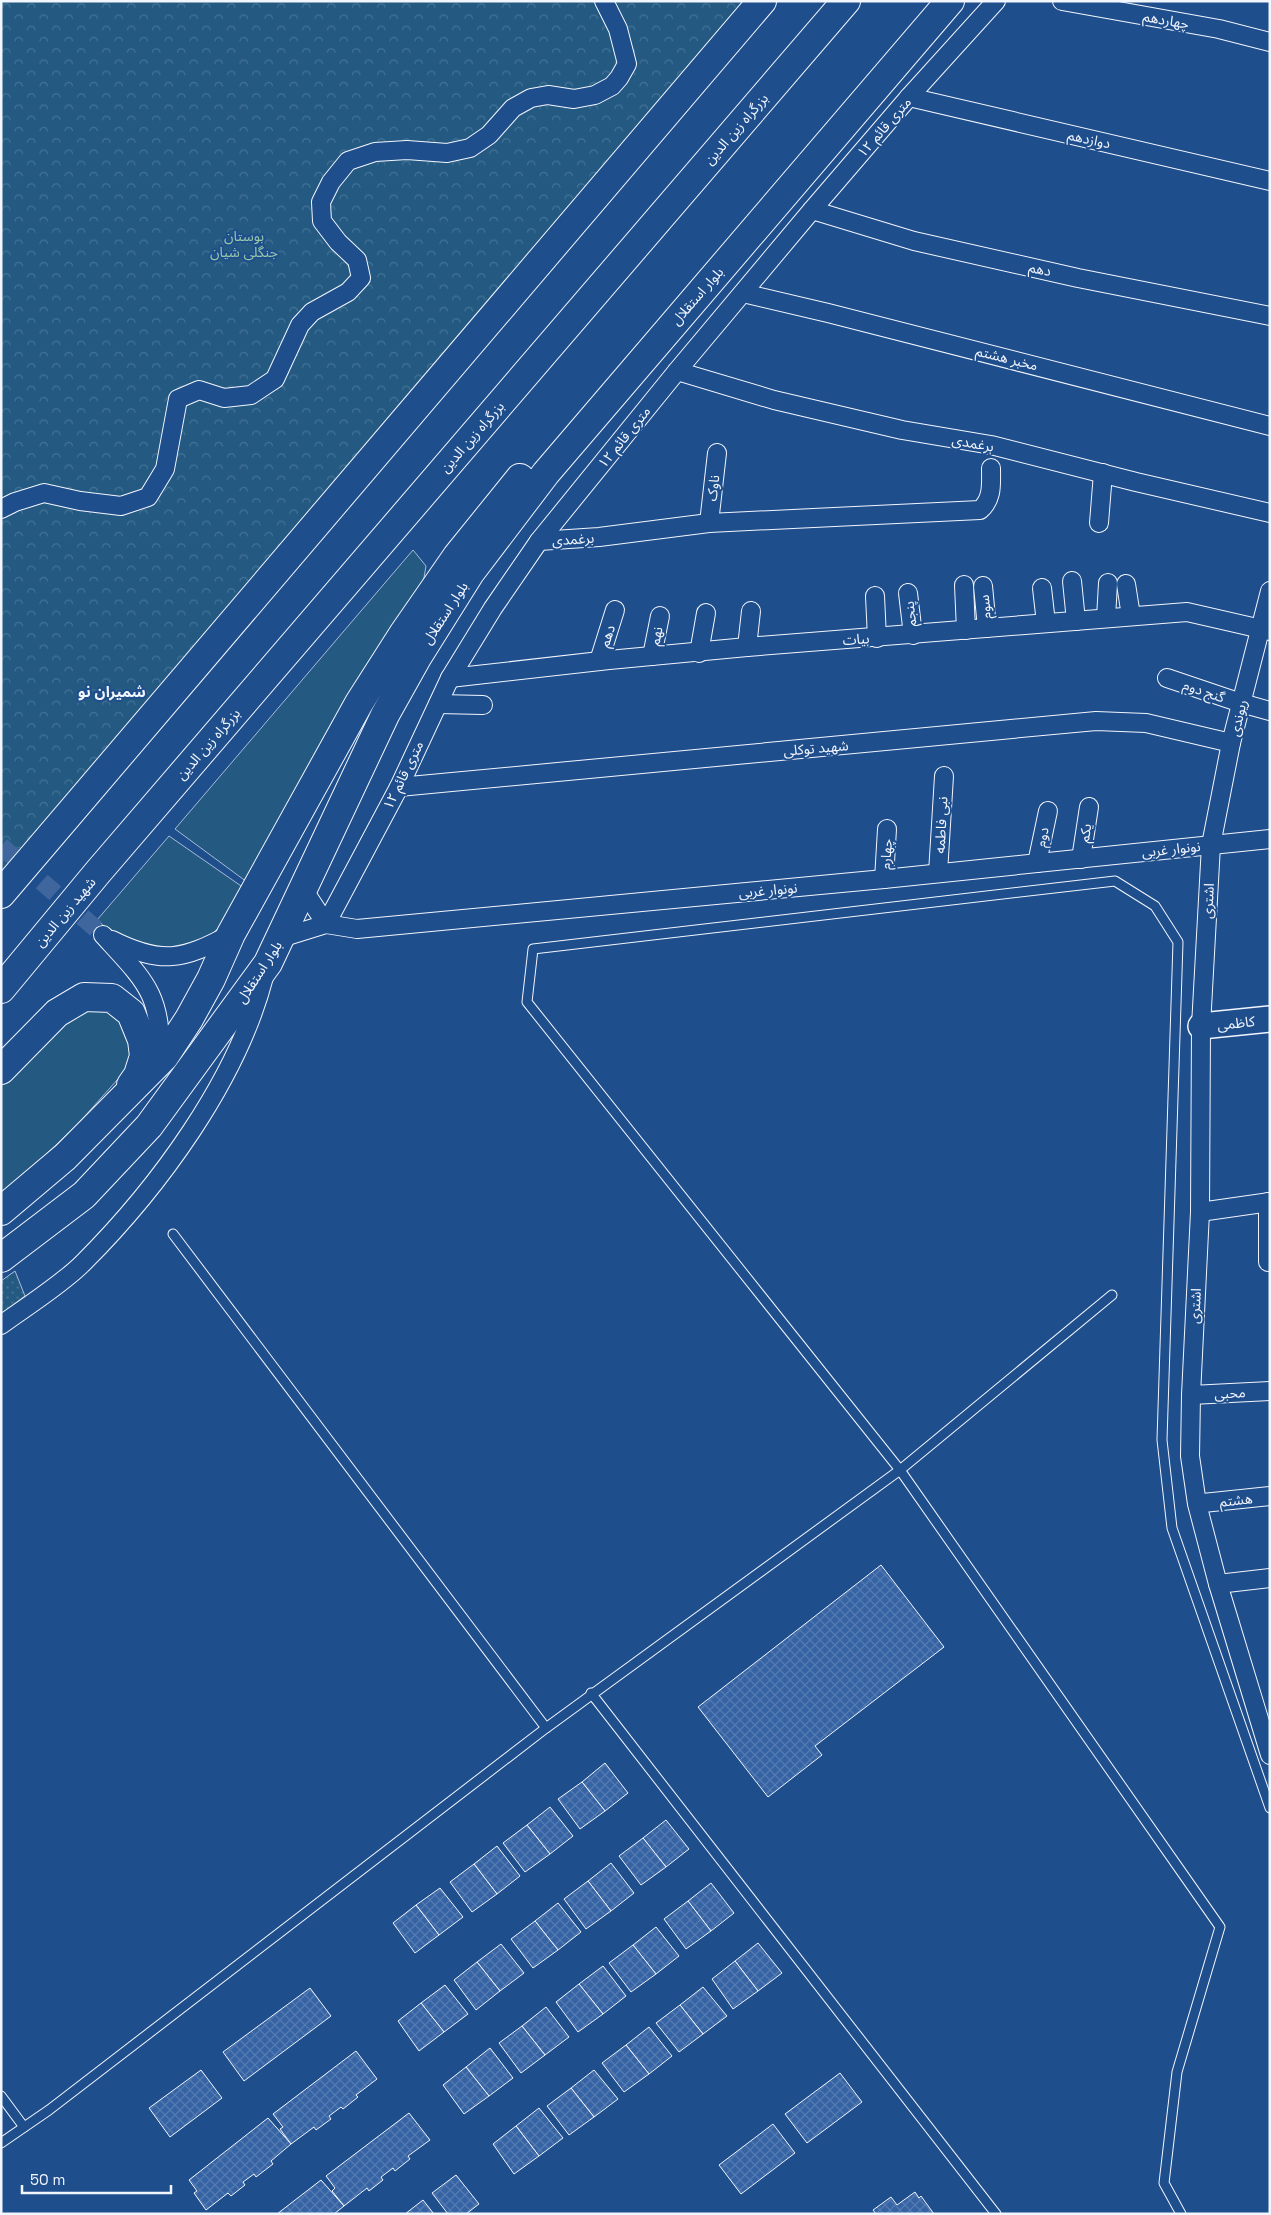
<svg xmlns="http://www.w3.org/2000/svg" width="1271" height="2215" font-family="'Space Grotesk','Noto Sans Arabic',sans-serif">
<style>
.grass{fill:url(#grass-dots);stroke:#a8bbd7}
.forest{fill:url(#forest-crowns);stroke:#a8bbd7}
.green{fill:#245a82;stroke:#a8bbd7}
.building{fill:url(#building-cross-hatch);stroke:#f2f6ff}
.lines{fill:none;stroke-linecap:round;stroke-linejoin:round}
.street-tunnel{stroke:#3f679d;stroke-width:18;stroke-dasharray:18 9;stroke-linecap:butt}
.lane-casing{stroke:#f2f6ff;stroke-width:11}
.street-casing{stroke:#f2f6ff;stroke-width:20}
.secondary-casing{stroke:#f2f6ff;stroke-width:28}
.primary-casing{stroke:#f2f6ff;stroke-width:30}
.highway-casing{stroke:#f2f6ff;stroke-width:30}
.lane{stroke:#1f4e8c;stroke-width:9}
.street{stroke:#1f4e8c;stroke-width:18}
.secondary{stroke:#1f4e8c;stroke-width:25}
.primary{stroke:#1f4e8c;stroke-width:28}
.highway{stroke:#1f4e8c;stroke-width:28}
.labels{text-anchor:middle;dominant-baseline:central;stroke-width:4;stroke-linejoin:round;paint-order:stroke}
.street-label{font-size:14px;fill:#f2f6ff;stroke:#1f4e8c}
.park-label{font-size:14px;fill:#97c8a6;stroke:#1f4e8c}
.neighbourhood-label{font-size:15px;font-weight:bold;fill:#f2f6ff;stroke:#1f4e8c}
</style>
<defs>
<pattern id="grass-dots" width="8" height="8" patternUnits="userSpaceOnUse" patternTransform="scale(1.25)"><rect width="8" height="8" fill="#245a82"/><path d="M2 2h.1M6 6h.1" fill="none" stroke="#447295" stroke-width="1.8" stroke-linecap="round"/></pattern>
<pattern id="forest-crowns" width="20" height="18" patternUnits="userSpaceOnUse" patternTransform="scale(1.25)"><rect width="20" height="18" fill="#245a82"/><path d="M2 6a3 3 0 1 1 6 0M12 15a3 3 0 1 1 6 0" fill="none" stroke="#447295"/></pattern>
<pattern id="building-cross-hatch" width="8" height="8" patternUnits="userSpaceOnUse" patternTransform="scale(1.25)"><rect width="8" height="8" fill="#3563a3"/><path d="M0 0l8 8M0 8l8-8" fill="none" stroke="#537ab1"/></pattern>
</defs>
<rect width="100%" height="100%" fill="#1f4e8c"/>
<!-- grass -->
<path class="grass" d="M15,1271L25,1296L1,1314V1281Z"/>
<!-- forest -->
<path class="forest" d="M1,1H767L1,904Z"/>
<!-- green -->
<g class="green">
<path d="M413,550L426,566L422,589L247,882L175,829Z"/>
<path d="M169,836L244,888C235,903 227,921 213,933C180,962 126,947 97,920Z"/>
<path d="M95,1006L123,1018L134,1061L77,1125L1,1197V1082L63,1020Z"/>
</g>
<!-- building -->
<g class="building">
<path d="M881,1565L944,1647L815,1746L822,1755L768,1797L698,1707Z"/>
<path d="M605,1763L628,1793L605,1811L582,1782Z"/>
<path d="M582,1782L605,1811L580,1829L558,1799Z"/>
<path d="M550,1807L573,1836L550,1854L527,1825Z"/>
<path d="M666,1820L689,1849L666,1867L643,1838Z"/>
<path d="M527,1825L550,1854L525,1872L503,1843Z"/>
<path d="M643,1838L666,1867L641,1885L619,1856Z"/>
<path d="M497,1846L520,1876L497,1894L474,1864Z"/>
<path d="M611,1863L634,1893L611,1911L588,1881Z"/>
<path d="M474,1864L497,1894L472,1912L450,1882Z"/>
<path d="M588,1881L611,1911L586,1929L564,1899Z"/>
<path d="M711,1883L734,1913L711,1931L688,1901Z"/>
<path d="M440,1888L463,1917L439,1935L416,1905Z"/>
<path d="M688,1901L711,1931L686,1949L664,1919Z"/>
<path d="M558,1903L581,1932L558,1950L535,1921Z"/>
<path d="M416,1905L439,1935L415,1953L393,1923Z"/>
<path d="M535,1921L558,1950L533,1968L511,1939Z"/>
<path d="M656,1927L679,1956L656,1974L633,1945Z"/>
<path d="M758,1943L782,1973L758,1991L735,1961Z"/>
<path d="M501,1944L524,1973L500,1991L477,1962Z"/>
<path d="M633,1945L656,1974L631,1992L609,1963Z"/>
<path d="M735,1961L758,1991L733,2009L712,1979Z"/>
<path d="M477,1962L500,1991L476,2010L454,1980Z"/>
<path d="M603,1966L626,1996L603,2014L579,1984Z"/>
<path d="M579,1984L603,2014L578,2032L556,2002Z"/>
<path d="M445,1985L468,2014L444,2032L421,2003Z"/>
<path d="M703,1987L727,2016L703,2034L680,2005Z"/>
<path d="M310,1988L331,2016L244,2081L223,2052Z"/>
<path d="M421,2003L444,2032L419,2051L398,2021Z"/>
<path d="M680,2005L703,2034L679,2052L656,2023Z"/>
<path d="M546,2007L569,2037L545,2055L522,2026Z"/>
<path d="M522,2026L545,2055L521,2073L499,2043Z"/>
<path d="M649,2027L672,2056L649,2074L626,2045Z"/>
<path d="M626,2045L649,2074L624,2092L602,2063Z"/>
<path d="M490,2048L513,2078L489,2096L466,2067Z"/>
<path d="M356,2051L377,2079L356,2095L358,2097L343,2109L341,2107L329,2116L331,2119L316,2130L314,2127L291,2144L280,2129L283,2127L273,2114Z"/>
<path d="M466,2067L489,2096L464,2114L443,2085Z"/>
<path d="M201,2070L222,2098L170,2137L149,2108Z"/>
<path d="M594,2070L618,2099L594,2117L571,2088Z"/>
<path d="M840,2073L862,2102L807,2143L785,2114Z"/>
<path d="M571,2088L594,2117L569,2135L547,2106Z"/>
<path d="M539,2108L563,2138L539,2156L516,2126Z"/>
<path d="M409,2113L430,2140L408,2156L410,2159L395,2171L393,2168L381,2177L383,2180L369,2191L367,2188L344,2206L332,2191L335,2188L326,2176Z"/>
<path d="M268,2118L291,2144L271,2161L273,2164L256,2177L254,2174L243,2182L245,2185L231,2196L228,2193L206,2210L194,2193L197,2191L189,2180Z"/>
<path d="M773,2124L795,2153L741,2194L719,2165Z"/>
<path d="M516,2126L539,2156L514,2174L493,2144Z"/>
<path d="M456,2175L479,2204L466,2214H448L432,2193Z"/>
<path d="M321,2180L344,2206L334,2214H277Z"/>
<path d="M915,2192L919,2198L921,2196L934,2214H876L873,2210L891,2197L897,2205Z"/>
<path d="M423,2200L434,2214H405Z"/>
</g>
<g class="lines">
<!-- street-tunnel -->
<path class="street-tunnel" d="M1,846L103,935"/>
<!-- lane casing -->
<g class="lane-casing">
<g id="lane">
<path d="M173,1234L546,1728"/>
<path d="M591,1693L996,2214"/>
<path d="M1,2096L24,2127"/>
<path d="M1,2143L49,2110L546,1728L900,1470L1112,1295"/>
<path d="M1181,2214L1164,2183L1177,2072L1220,1927L900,1470L527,1002L533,949L1115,881L1155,906L1178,942L1162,1440L1172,1528L1270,1808"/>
</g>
</g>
<!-- street casing -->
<g class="street-casing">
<g id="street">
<path d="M1062,1L1219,29L1270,42"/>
<path d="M909,97L1270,181"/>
<path d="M812,210L914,241L1078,278L1270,316"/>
<path d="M743,293L828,313L1270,426"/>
<path d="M677,371L774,400L902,430L991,445L1136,482L1270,513"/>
<path d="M1,509L15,502L44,493L80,501L121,506L148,497L165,469L178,399L199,390L224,398L251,395L275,379L300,325L312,312L348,292L361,278L357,260L338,242L322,221L321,202L331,182L348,161L375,152L407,150L447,153L470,148L489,135L513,108L531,98L548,95L574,99L595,95L612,86L619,78L627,64L618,29L604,1"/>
<path d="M709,523L717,453"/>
<path d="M1099,523L1103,473"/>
<path d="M539,541L599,537L709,523L980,510C993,499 991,484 991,468"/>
<path d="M1072,581L1076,621"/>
<path d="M1126,584L1131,616"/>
<path d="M964,585L966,630"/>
<path d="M983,586L987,628"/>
<path d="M1042,588L1046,623"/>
<path d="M1270,591L1231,743L1211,845L1201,1026L1200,1212L1191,1395L1190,1456L1197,1504L1218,1584L1270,1755"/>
<path d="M908,593L913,635"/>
<path d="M875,596L877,638"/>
<path d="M1106,618L1108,583"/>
<path d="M747,647L751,611"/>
<path d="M699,653L706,613"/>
<path d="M652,656L660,616"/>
<path d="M599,661L615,610"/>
<path d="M450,678L609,660L747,647L1187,612L1270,631"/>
<path d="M1167,678L1241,703L1270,711"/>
<path d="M438,704L483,705"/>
<path d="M399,787L1096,721L1146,723L1231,743"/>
<path d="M1081,859L1089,807"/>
<path d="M1037,863L1048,811"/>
<path d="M938,873L944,776"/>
<path d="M884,879L887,829"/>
<path d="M303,889L326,924"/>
<path d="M326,924L399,787L450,678L493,608L539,541L677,371L812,210L909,97L996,1"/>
<path d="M103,935C146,982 162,994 160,1061"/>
<path d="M281,938L326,924L357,929L884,879L1270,839"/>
<path d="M112,940C162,965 183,960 231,934"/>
<path d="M1200,1212L1270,1202"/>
<path d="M1268,1262V1202"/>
<path d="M1,1325C27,1306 61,1285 83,1263C158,1188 237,1081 264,977"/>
<path d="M1191,1395L1270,1391"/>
<path d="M1203,1503L1270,1496"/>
<path d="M1218,1584L1270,1578"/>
</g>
</g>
<!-- secondary casing -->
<g class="secondary-casing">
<path id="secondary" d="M1201,1026L1270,1019"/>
</g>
<!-- primary casing -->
<g class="primary-casing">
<g id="primary">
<path d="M1,1070L57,1013L84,997L112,998L131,1013L142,1040L144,1056L138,1075L131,1085"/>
<path d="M1,1211L65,1157L164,1057L189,1019L211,979L231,934L359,703L403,634L457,556L520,478"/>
<path d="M1,1258L84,1195L149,1126L268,963L385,715L418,656L470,573L546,473L950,1"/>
</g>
</g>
<!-- highway casing -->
<g class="highway-casing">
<g id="highway">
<path d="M1,894L762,1"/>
<path d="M1,989L98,872L846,1"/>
</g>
</g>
<!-- lane -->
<use href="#lane" class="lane"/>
<!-- street -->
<use href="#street" class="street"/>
<!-- secondary -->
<use href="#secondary" class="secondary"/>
<!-- primary -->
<use href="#primary" class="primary"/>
<!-- highway -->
<use href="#highway" class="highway"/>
</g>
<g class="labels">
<!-- street labels -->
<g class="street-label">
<text transform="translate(1166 20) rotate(10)">چهاردهم</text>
<text transform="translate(884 127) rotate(-49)">۱۲ متری قائم</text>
<text transform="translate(736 129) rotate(-49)">بزرگراه زین الدین</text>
<text transform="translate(1089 139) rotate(12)">دوازدهم</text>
<text transform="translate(1040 269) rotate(12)">دهم</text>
<text transform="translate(697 296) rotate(-49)">بلوار استقلال</text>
<text transform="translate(1007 358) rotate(14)">مخبر هشتم</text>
<text transform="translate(472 437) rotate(-49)">بزرگراه زین الدین</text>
<text transform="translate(624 437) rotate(-51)">۱۲ متری قائم</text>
<text transform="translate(973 443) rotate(10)">برغمدی</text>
<text transform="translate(713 488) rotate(-83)">ناوک</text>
<text transform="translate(573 539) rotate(-4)">برغمدی</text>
<text transform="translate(985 607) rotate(-96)">سوم</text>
<text transform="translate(445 613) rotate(-57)">بلوار استقلال</text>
<text transform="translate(910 614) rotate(-97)">پنجم</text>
<text transform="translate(607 636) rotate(-72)">دهم</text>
<text transform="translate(656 636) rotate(-79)">نهم</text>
<text transform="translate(856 639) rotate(-4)">بیات</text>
<text transform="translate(1204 691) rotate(19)">گنج دوم</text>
<text transform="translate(1238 718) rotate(-77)">ریوندی</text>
<text transform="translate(208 744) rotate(-49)">بزرگراه زین الدین</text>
<text transform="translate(816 748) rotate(-5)">شهید توکلی</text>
<text transform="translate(403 775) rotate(-64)">۱۲ متری قائم</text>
<text transform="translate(941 825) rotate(-87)">نبی فاطمه</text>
<text transform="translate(1085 833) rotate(-81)">یکم</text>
<text transform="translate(1042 837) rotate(-79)">دوم</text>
<text transform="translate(1171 849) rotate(-6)">نونوار غربی</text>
<text transform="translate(886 854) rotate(-86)">چهارم</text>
<text transform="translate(768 890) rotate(-5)">نونوار غربی</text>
<text transform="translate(1208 901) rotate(-87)">اشتری</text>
<text transform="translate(65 912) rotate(-50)">شهید زین الدین</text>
<text transform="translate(259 972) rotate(-57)">بلوار استقلال</text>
<text transform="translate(1236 1023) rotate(-6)">کاظمی</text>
<text transform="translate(1195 1306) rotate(-87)">اشتری</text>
<text transform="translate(1230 1393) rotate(-3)">محبی</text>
<text transform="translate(1236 1500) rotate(-6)">هشتم</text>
</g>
<!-- park labels -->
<g class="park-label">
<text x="244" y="236">بوستان<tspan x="244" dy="16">جنگلی شیان</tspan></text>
</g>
<!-- neighbourhood labels -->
<g class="neighbourhood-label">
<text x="112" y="691">شمیران نو</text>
</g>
</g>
<!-- border -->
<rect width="1271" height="2215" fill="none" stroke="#f2f6ff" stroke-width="5"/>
<!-- scale -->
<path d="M22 2185v8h149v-8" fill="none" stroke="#f2f6ff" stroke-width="2.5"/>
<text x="30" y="2185" font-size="15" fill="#f2f6ff" stroke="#1f4e8c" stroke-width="4" paint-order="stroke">50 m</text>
</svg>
